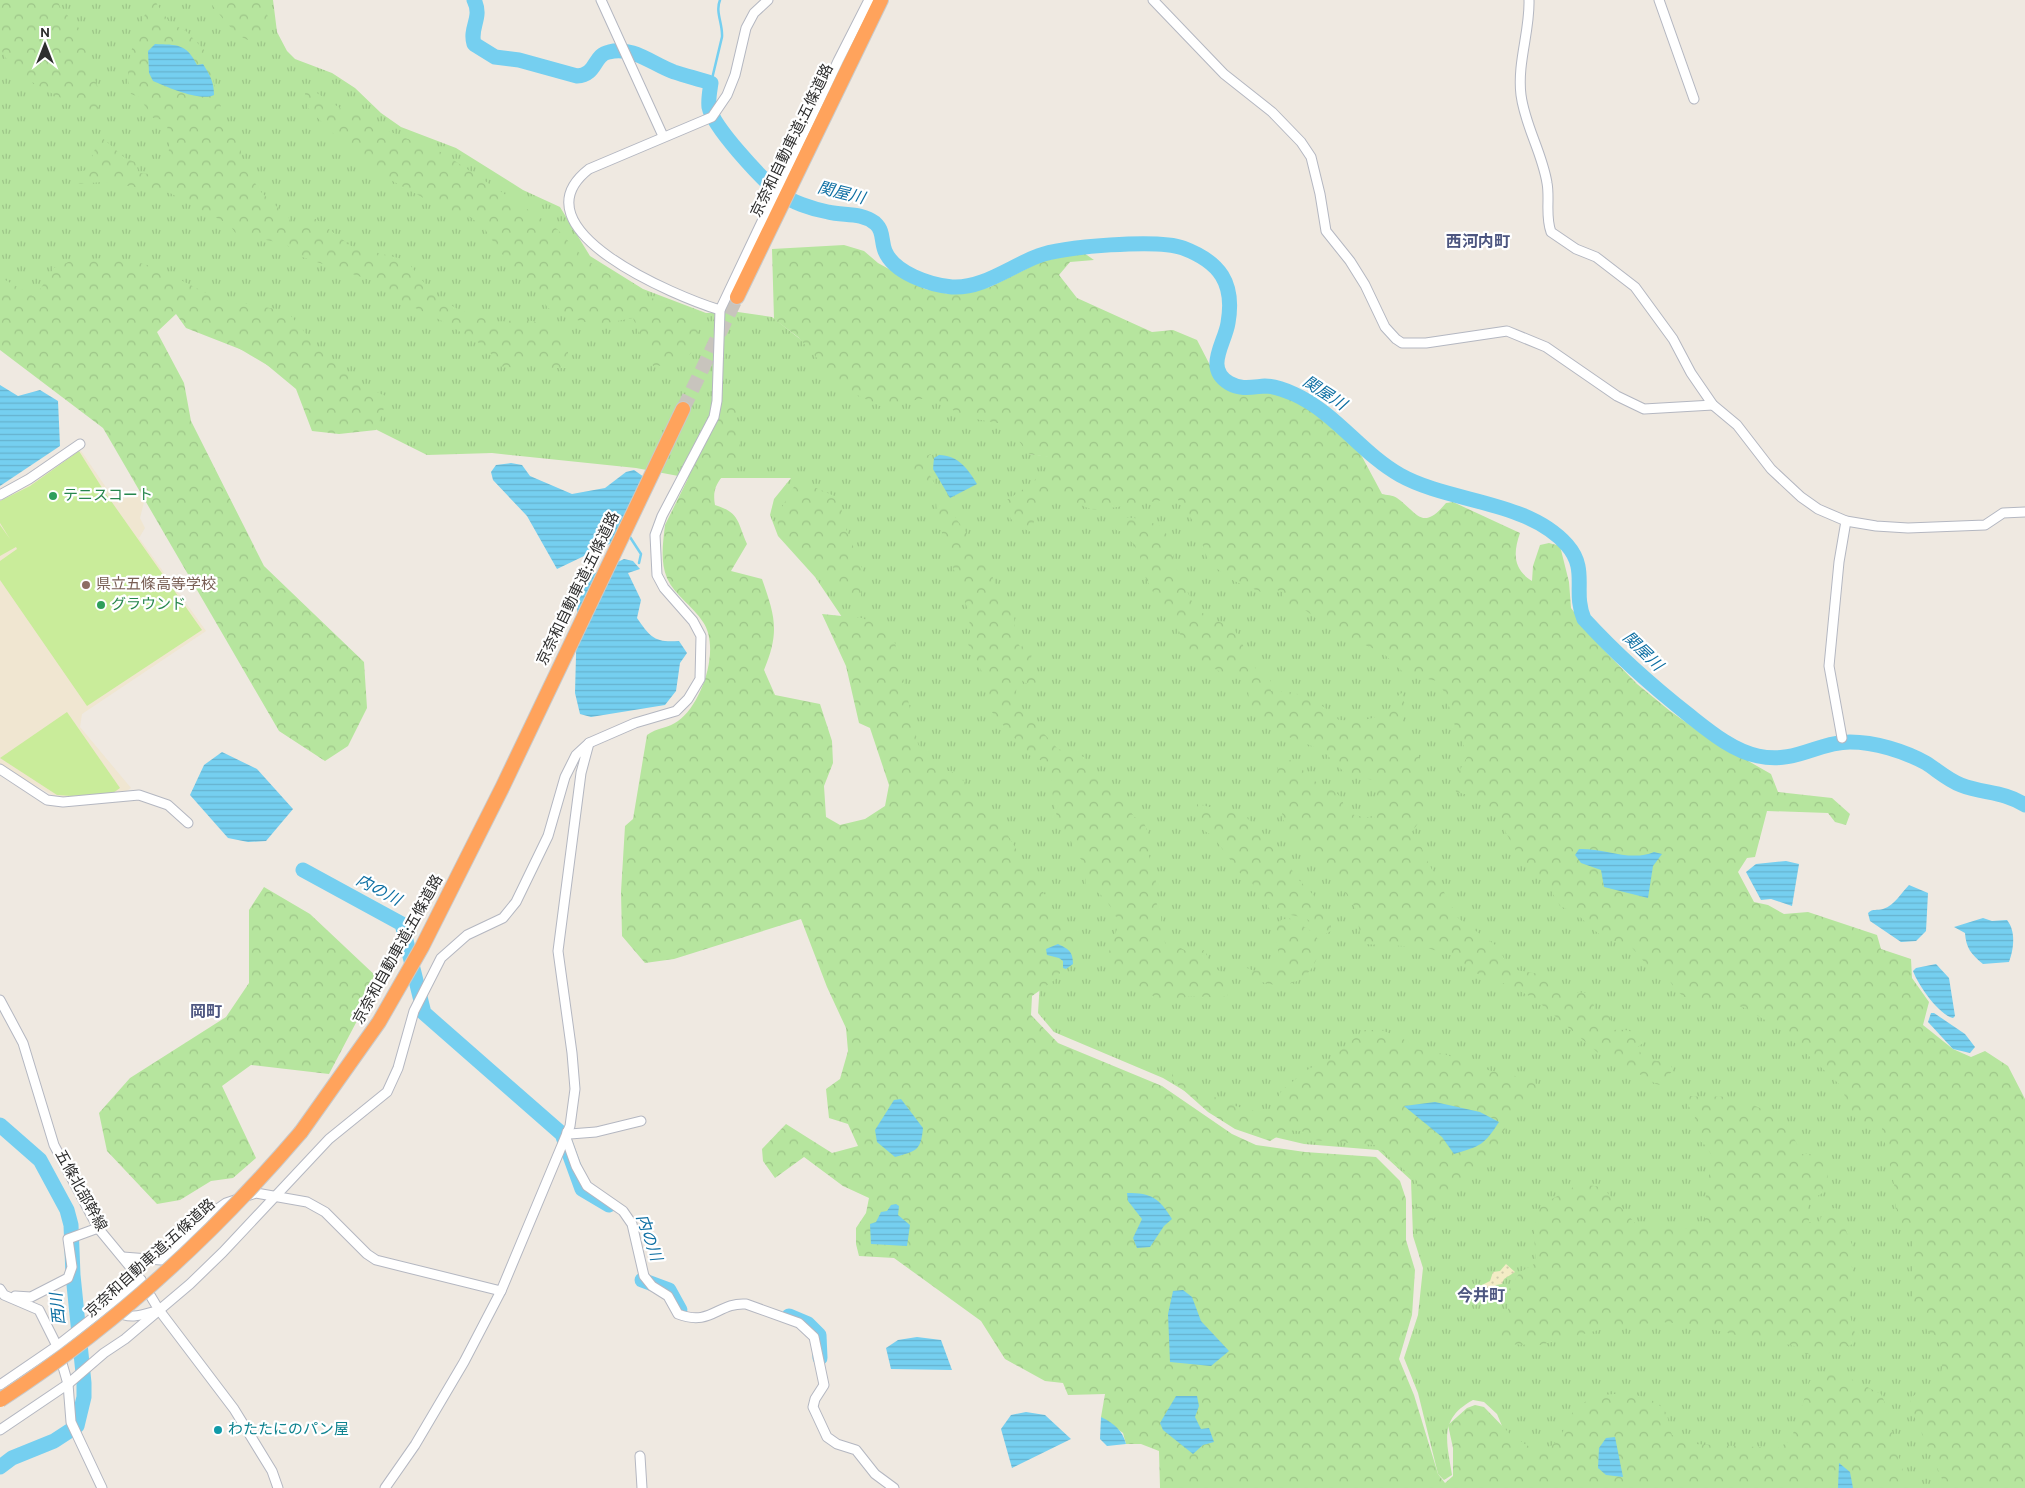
<svg xmlns="http://www.w3.org/2000/svg" width="2025" height="1488" font-family="Overpass,'Noto Sans JP',sans-serif">
<style>
.education{fill:#f0e6d1}
.grass{fill:url(#grass-tufts)}
.forest{fill:url(#forest-crowns)}
.sand{fill:url(#sand-dots)}
.pitch{fill:#c9ec9a}
.water{fill:url(#water-rules)}
.lines{fill:none;stroke-linecap:round;stroke-linejoin:round}
.stream{stroke:#75cff0;stroke-width:2.5}
.river{stroke:#75cff0;stroke-width:15}
.highway-tunnel{stroke:#c8c4bd;stroke-width:14;stroke-dasharray:14 7;stroke-linecap:butt}
.minor-casing{stroke:#b4b7c1;stroke-width:11}
.highway-casing{stroke:#c9c9c9;stroke-width:16}
.minor{stroke:#fff;stroke-width:9}
.highway{stroke:#ffa35c;stroke-width:14}
.highway-bridge-casing{stroke:#c9c9c9;stroke-width:16;stroke-linecap:butt}
.highway-bridge{stroke:#ffa35c;stroke-width:14}
.leisure-dot{fill:#2e9e5b;stroke:#fff;stroke-width:2}
.education-dot{fill:#8d6e63;stroke:#fff;stroke-width:2}
.culture-dot{fill:#0f9aa8;stroke:#fff;stroke-width:2}
.labels{text-anchor:middle;dominant-baseline:central;stroke-width:4.5;stroke-linejoin:round;paint-order:stroke}
.street-label{font-size:15px;fill:#2e2e2e;stroke:#fff}
.leisure-label{font-size:15px;fill:#27864d;stroke:#fff;text-anchor:start}
.education-label{font-size:15px;fill:#785e54;stroke:#fff;text-anchor:start}
.culture-label{font-size:15px;fill:#0d838f;stroke:#fff;text-anchor:start}
.water-label{font-size:16px;font-style:italic;fill:#0d6fa3;stroke:#fff}
.neighbourhood-label{font-size:16px;font-weight:bold;fill:#4d5680;stroke:#fff}
</style>
<defs>
<pattern id="grass-tufts" width="24" height="20" patternUnits="userSpaceOnUse" patternTransform="scale(1.25)"><rect width="24" height="20" fill="#b6e59e"/><path d="M3 7l-1-3M5 7V3M7 7l1-3M15 17l-1-3M17 17v-4M19 17l1-3" fill="none" stroke="#9dc588"/></pattern>
<pattern id="forest-crowns" width="20" height="18" patternUnits="userSpaceOnUse" patternTransform="scale(1.25)"><rect width="20" height="18" fill="#b6e59e"/><path d="M2 6a3 3 0 1 1 6 0M12 15a3 3 0 1 1 6 0" fill="none" stroke="#9dc588"/></pattern>
<pattern id="sand-dots" width="8" height="8" patternUnits="userSpaceOnUse" patternTransform="scale(1.25)"><rect width="8" height="8" fill="#f3ecc5"/><path d="M2 2h.1M6 6h.1" fill="none" stroke="#d1cbaa" stroke-width="1.8" stroke-linecap="round"/></pattern>
<pattern id="water-rules" width="6" height="5" patternUnits="userSpaceOnUse" patternTransform="scale(1.25)"><rect width="6" height="5" fill="#75cff0"/><path d="M0 2.5h6" fill="none" stroke="#66b2ce"/></pattern>
</defs>
<rect width="100%" height="100%" fill="#efe9e1"/>
<!-- education -->
<path class="education" d="M79,448L116,502L138,493L144,502L140,518L145,528L139,538L206,631L82,714L80,727L131,788L125,792L58,798L0,766V499Z"/>
<!-- grass -->
<path class="grass" d="M0,0H273L277,32L287,51L295,59L332,73L355,88L381,113L401,127L456,148L523,190L560,207L590,256L643,289L706,313L738,312L772,317L818,353L928,393L1026,421L1029,454L1061,458L1187,490L1442,673L1856,1059L1947,1271L1960,1488H1902L1797,1452L1553,1462L1507,1438L1497,1414L1484,1402L1473,1400C1438,1419 1447,1442 1452,1475L1444,1480L1438,1474L1418,1393L1404,1358L1418,1315L1423,1268L1413,1236L1411,1180L1378,1150L1304,1144L1253,1132L1163,1078L1054,1032L1038,1013L1041,965L925,793L844,620L815,577L778,536L770,515L774,499L791,478H689L636,468L492,453L427,455L373,428L176,311L0,304Z"/>
<!-- forest -->
<g class="forest">
<path d="M0,0H58L60,7L86,36L88,63L101,95L95,121C68,94 13,85 0,46C0,33 0,14 0,0Z"/>
<path d="M138,0H154L170,23L186,31L205,51L226,126L241,141V162L261,192L288,217L293,225L299,224L305,211L351,246L406,260L433,294L459,310L504,325L515,317L552,326L568,343V368H551L543,363L529,361L516,368L498,366V360L479,343L442,321L397,299L385,285L299,256L286,244L236,234L230,225L170,193L104,182L75,184L73,173L87,170L100,136L125,158L135,162L139,173L149,174L164,172C169,156 173,135 164,120L153,118L139,97L131,94C122,65 135,39 146,12Z"/>
<path d="M208,0H262L268,17L259,42C239,44 220,14 208,0Z"/>
<path d="M303,84L346,112L365,115L383,129L443,153L557,229L585,259L638,293L687,311L699,319C697,355 689,365 653,366L633,318L597,325L565,317L548,308L532,285L501,253L482,225L466,215L451,213L365,166L308,108Z"/>
<path d="M844,245L864,251L878,263L925,289L949,294L990,287L1042,261L1084,253L1094,260L1070,262L1059,275L1077,298L1152,332L1173,330L1197,340L1213,371L1225,386L1240,391L1281,394L1308,409L1330,424L1359,451L1382,494C1386,495 1393,495 1397,498C1418,513 1422,532 1446,503L1453,502L1520,533C1513,553 1513,569 1532,581L1533,566L1540,545L1549,543L1560,546L1569,582L1571,608L1601,647L1637,684L1670,711L1708,738L1771,774L1778,792L1832,798L1850,814L1846,825L1835,822L1828,813L1767,811L1755,857L1747,858L1738,872L1754,902L1768,905L1784,914L1808,912L1877,935L1881,949L1911,959L1912,978L1929,1002L1923,1025L1953,1049L1971,1057L1985,1051L2008,1066L2025,1099V1488H1946L1915,1418L1910,1399L1917,1393L1937,1390L1942,1368L1940,1338L1927,1331L1925,1322L1912,1303V1239L1904,1230L1896,1208L1895,1189L1881,1124L1857,1121L1839,1084L1780,1029L1745,1008L1723,1001L1684,997L1676,990L1663,971L1647,965L1629,944L1606,939L1594,930L1577,914L1560,906L1549,887L1519,856L1506,833L1501,817L1477,797L1456,792L1454,781L1468,755L1456,729L1445,693L1437,681L1405,674L1383,653L1334,631L1305,610H1292L1285,602L1282,592L1277,590L1266,594L1234,581L1209,563L1195,524L1177,498L1097,510C1076,507 1074,495 1053,496L1036,514L1031,532C1014,525 1007,520 1007,500L1031,484L1041,473L1058,470L1048,457L1028,454L1008,425L970,418L927,398L880,406L857,395L826,371L817,358L798,337L774,319L772,249Z"/>
<path d="M108,258L140,263L157,268L218,299L287,311C314,345 347,381 388,397L376,430L339,434L312,431L296,389L255,355L186,328L176,314L157,332L184,383L191,421L264,566L364,662L367,708L348,746L325,761L279,731L103,428L0,350V277L35,297L54,268L73,260Z"/>
<path d="M723,400L737,401C737,420 734,444 748,458C729,470 710,480 715,505C740,513 737,521 747,544L731,571L762,579C775,616 780,632 764,670L775,695L820,704L832,741L833,763L824,786L826,817L840,825L865,819L885,806L889,785L870,728L859,723L846,666L822,614L862,618L882,627L895,643L918,744L930,766L952,772L966,783L985,814L1003,827L1038,886L1051,902L1054,913L1075,927L1078,945L1056,979L1032,996L1031,1015L1058,1043L1162,1086L1232,1134L1256,1145L1305,1152L1376,1157L1400,1181L1406,1199V1240L1415,1270L1412,1315L1399,1359L1414,1395L1438,1474L1445,1483L1453,1476V1448L1448,1425L1467,1408L1475,1405L1484,1407L1510,1434L1537,1452C1573,1440 1556,1426 1579,1406C1598,1389 1648,1389 1664,1410C1669,1416 1669,1428 1672,1435L1694,1444L1778,1448L1791,1440L1810,1381L1825,1373L1843,1375L1881,1394L1888,1410L1894,1441L1908,1488H1160L1159,1451L1141,1444H1126L1123,1433L1101,1417L1105,1394L1068,1395L1063,1383L1045,1381L1005,1359L981,1321L894,1258L859,1256L856,1244V1228L866,1213L869,1198L843,1186L804,1157L775,1178L763,1161L762,1149L786,1124L832,1153L858,1146L848,1124L829,1118L826,1089L840,1079L848,1051L846,1028L827,987L801,919L674,959L645,963L622,936L621,892L625,826L633,819L647,735C656,728 669,728 678,721C702,704 721,648 703,622C693,606 675,596 667,578C660,562 663,542 665,525L717,420Z"/>
<path d="M931,454L928,472L947,506L978,549L991,573L1000,596L1014,610L1015,639L1021,648L1026,637L1032,652L1030,665L1037,672L1035,689L1018,678L1015,699L1026,714L1058,749L1084,757L1095,773L1119,795L1135,818H1142L1151,840L1149,856L1156,878L1155,899L1161,915L1162,936L1167,947H1179L1191,954L1204,950L1212,965L1224,975L1228,995C1216,1000 1206,996 1193,996C1187,996 1181,999 1174,1000C1159,1000 1142,994 1135,980L1114,971L1101,959L1108,955L1119,923C1111,906 1104,893 1086,886L1085,864L1075,852L1071,841L1059,824L1053,801L1051,772L1045,762L1029,755L991,711L986,680L968,644L970,631L969,613L945,544L937,514L936,500L902,465Z"/>
<path d="M798,480L839,498L846,529L862,568L861,597L855,601L839,594L834,582L819,576L803,555L791,545L780,532L776,517Z"/>
<path d="M1118,517L1134,518L1159,525L1173,542C1170,568 1187,586 1195,609L1219,622L1232,625L1258,673L1270,677L1271,691C1300,690 1318,700 1339,720C1355,721 1379,721 1390,708C1396,703 1395,696 1402,693L1406,710L1399,733L1417,752L1422,763L1425,790L1424,815L1411,833L1419,838L1424,855L1458,918L1498,947L1508,966L1520,971L1546,975L1570,992L1590,993L1595,1010L1610,1016L1614,1030C1628,1029 1636,1031 1643,1043L1636,1048C1646,1059 1656,1064 1669,1059L1673,1071L1667,1076L1673,1088L1656,1084L1631,1069L1603,1057L1535,999L1508,985L1478,974L1451,955L1424,947L1362,944L1355,907L1338,882L1317,858L1291,836L1283,819L1277,778L1278,757C1283,759 1292,760 1297,763C1303,768 1305,776 1313,780C1331,791 1341,788 1346,813L1368,818L1376,817L1377,781L1346,774L1322,750L1276,732L1250,711L1247,679L1228,676L1195,658L1184,645L1173,614L1154,594L1142,570L1140,556L1133,544L1125,533L1116,530L1112,522Z"/>
<path d="M1197,804L1244,815L1273,843L1299,880L1317,899L1331,920V931L1324,935L1306,918L1271,911L1253,885L1250,878L1243,877L1212,835C1197,829 1196,819 1197,804Z"/>
<path d="M264,887L310,914L379,979L329,1074L251,1065L222,1086L256,1158L233,1178L211,1181L180,1200L157,1204L107,1151L99,1113L130,1078L226,1017L249,983V910Z"/>
<path d="M1289,918L1313,932L1319,941C1318,947 1318,955 1316,960C1303,991 1269,990 1246,974L1245,971L1247,968C1253,971 1256,971 1263,970C1289,967 1274,947 1276,931C1276,928 1279,924 1281,920Z"/>
<path d="M1364,1030H1381L1402,1038L1416,1049L1444,1054L1491,1071L1535,1080L1538,1098C1512,1119 1503,1123 1495,1156L1479,1168L1463,1174L1450,1196L1437,1209L1424,1254L1417,1236V1181L1375,1145L1312,1140L1308,1132L1288,1130L1270,1141L1235,1129L1208,1112L1171,1079L1173,1073C1183,1073 1208,1094 1220,1100C1237,1108 1255,1111 1274,1114L1276,1101L1282,1090L1310,1068L1326,1063Z"/>
<path d="M1690,1096C1703,1098 1719,1095 1732,1098C1763,1105 1792,1124 1801,1154H1814L1827,1164L1828,1188C1822,1195 1815,1196 1808,1202L1809,1222L1819,1223L1824,1210L1836,1208L1854,1249L1849,1258L1853,1270L1848,1308L1856,1337L1853,1344L1824,1355L1806,1354L1794,1346L1769,1340L1748,1338L1690,1324L1660,1322L1599,1330L1540,1345L1498,1344L1494,1334L1508,1318V1291L1520,1272L1536,1263L1534,1235L1537,1215L1541,1205L1579,1184L1602,1187L1636,1224H1658L1676,1231L1705,1223V1202L1712,1156L1706,1146L1694,1136L1695,1116L1686,1102Z"/>
</g>
<!-- sand -->
<path class="sand" d="M1506,1264L1515,1272L1504,1279L1502,1284L1496,1285L1490,1294H1485L1482,1285L1490,1281L1493,1272L1500,1271Z"/>
<!-- pitch -->
<g class="pitch">
<path d="M79,451L104,491L202,630L87,706L0,580V561L17,549L16,547L0,556V525L10,539L0,523V501L30,486Z"/>
<path d="M67,712L120,788L113,793L72,796L57,795L0,758Z"/>
</g>
<!-- water -->
<g class="water">
<path d="M155,44C177,45 186,43 197,65L203,64C210,75 214,82 214,95C201,102 167,87 153,81L149,73L148,51Z"/>
<path d="M0,385L18,396L40,390L58,401L60,446L0,486Z"/>
<path d="M939,455C958,455 968,469 977,484L950,498L933,469L934,458Z"/>
<path d="M511,463L522,465L530,476L572,494L605,488L626,472L634,470L654,484L632,533L557,569L527,516L493,480L491,472L496,465Z"/>
<path d="M624,559L633,561L640,569L628,573L641,600L637,618C650,637 655,643 679,641L687,653L680,663L676,691L665,705L591,717L580,714L575,693L578,581Z"/>
<path d="M222,752L257,769L293,809L266,841L248,842L228,838L190,795L204,765Z"/>
<path d="M1579,849C1604,848 1631,862 1654,852L1662,854L1653,866L1648,898L1604,887L1601,870L1581,863L1575,855Z"/>
<path d="M1786,861L1799,864L1792,906L1771,899L1761,900L1746,872L1756,864Z"/>
<path d="M1909,885L1928,893L1926,931L1916,941L1901,942L1870,921L1868,913C1873,908 1877,911 1883,909C1895,905 1901,893 1909,885Z"/>
<path d="M1983,918L1992,921L2007,920C2016,931 2014,949 2009,962L1983,964C1971,954 1966,948 1965,933L1954,927Z"/>
<path d="M1058,944C1068,949 1073,951 1073,964L1066,969L1063,968V961L1059,958L1047,955L1046,949Z"/>
<path d="M1936,964L1949,978L1955,1016L1953,1018C1939,1015 1918,985 1913,971L1916,968Z"/>
<path d="M1931,1013H1934L1965,1034L1975,1047L1970,1053L1953,1049L1928,1022Z"/>
<path d="M901,1099L923,1128C921,1151 916,1151 895,1157L877,1142L875,1130L894,1100Z"/>
<path d="M1435,1102L1480,1112L1499,1122C1484,1145 1481,1146 1454,1154L1442,1137L1404,1106Z"/>
<path d="M1127,1193C1152,1193 1159,1198 1172,1219L1164,1226L1150,1247L1137,1248L1133,1238L1142,1219L1128,1201Z"/>
<path d="M896,1204L899,1206L898,1215L910,1225L907,1246L871,1244L870,1224L876,1222L881,1212L887,1211L891,1205Z"/>
<path d="M1183,1290L1192,1297L1201,1321L1229,1351L1211,1366L1170,1362L1168,1314L1173,1291Z"/>
<path d="M917,1337L941,1340L952,1370L891,1369L886,1348L898,1340Z"/>
<path d="M1176,1396H1197L1199,1406L1195,1417L1201,1429L1209,1428L1214,1442L1203,1445L1193,1454L1163,1430L1160,1423Z"/>
<path d="M1026,1412L1045,1415L1071,1439L1012,1468L1001,1429L1011,1415Z"/>
<path d="M1101,1417C1115,1424 1122,1430 1126,1444L1107,1446L1100,1439Z"/>
<path d="M1615,1437L1623,1477L1606,1475L1598,1468L1599,1448L1606,1438Z"/>
<path d="M1839,1463L1850,1472L1853,1488H1838Z"/>
</g>
<g class="lines">
<!-- stream -->
<g class="stream">
<path d="M711,83L722,37C723,24 715,12 720,0"/>
<path d="M628,534L641,554L639,563"/>
</g>
<!-- river -->
<g class="river">
<path d="M474,0C483,18 469,27 474,44L495,57L519,60L577,76C597,75 593,55 609,52C633,46 652,64 674,72C686,76 699,79 711,83C710,90 708,99 709,107C713,127 761,178 778,192C791,202 812,209 828,212C844,216 861,212 875,223C884,231 881,241 885,251C894,273 930,285 952,287C982,289 1011,266 1038,256C1062,246 1159,239 1183,248C1220,262 1235,283 1228,323C1225,343 1204,368 1229,383C1241,390 1252,387 1265,386C1274,386 1285,390 1294,394C1336,413 1361,453 1400,475C1450,503 1527,500 1567,545C1589,570 1572,591 1584,619C1617,655 1652,686 1690,716C1709,731 1733,751 1758,756C1796,764 1817,742 1850,742C1875,742 1904,751 1926,763C1937,770 1948,780 1961,785C1984,794 2003,791 2025,805"/>
<path d="M303,870L402,924L424,1013L562,1134L582,1189L609,1205"/>
<path d="M0,1125L40,1160L67,1210L71,1225L73,1275L84,1383V1397L77,1426L54,1441L12,1458L0,1467"/>
<path d="M642,1280L669,1290L680,1310"/>
<path d="M789,1316L808,1324L819,1335L820,1358"/>
</g>
<!-- highway-tunnel -->
<path class="highway-tunnel" d="M683,409L737,297"/>
<!-- minor casing -->
<g class="minor-casing">
<g id="minor">
<path d="M601,0L663,136"/>
<path d="M1153,0L1224,74L1272,112L1301,142L1311,157L1320,194L1326,231L1350,261L1365,285L1385,327L1396,339L1402,343H1426L1507,331L1546,347L1617,396L1644,409L1713,405"/>
<path d="M1529,0C1530,31 1517,63 1521,95C1525,126 1542,152 1547,183C1550,199 1545,216 1551,232L1576,249L1596,257L1635,287L1673,339L1691,373L1713,405L1737,425L1771,469L1801,497L1818,509L1846,521L1876,526L1908,528L1985,525L2003,513L2025,512"/>
<path d="M1659,0L1694,99"/>
<path d="M720,310C677,297 512,229 589,169L712,117L727,95L735,75L746,28L754,13L768,0"/>
<path d="M0,495L29,479L80,444"/>
<path d="M1842,738L1829,666L1839,562L1846,521"/>
<path d="M0,769L47,800L63,802L139,795L168,805L188,823"/>
<path d="M0,1000L23,1043L54,1145L98,1228L141,1280L159,1310L234,1409L272,1471L278,1488"/>
<path d="M567,1132L570,1134L596,1132L641,1121"/>
<path d="M566,1138L576,1166L587,1186L623,1211L632,1224L644,1276L652,1286L668,1296L678,1314C711,1327 718,1302 746,1304L799,1323L814,1337L824,1385L815,1399L813,1407L827,1437L837,1444L856,1450L875,1474L894,1488"/>
<path d="M123,1257L161,1260L169,1257L206,1217L226,1203L256,1193L307,1202L325,1212L367,1254L376,1260L501,1291"/>
<path d="M0,1289L4,1295L39,1310L57,1346L68,1384L71,1422L102,1488"/>
<path d="M15,1296L31,1297L68,1278L72,1267L68,1239L98,1228"/>
<path d="M116,1311C129,1320 142,1315 156,1311"/>
<path d="M0,1385L57,1346L141,1280"/>
<path d="M0,1430L68,1384L104,1353L125,1339L190,1284L223,1252L329,1139L387,1092L398,1068L414,1011L441,958L467,935L503,918L516,902L548,836L565,777L576,755L589,743L635,723L676,711L688,699L700,679L701,636L693,621L664,588L657,575L655,535L662,516L714,417L717,401L720,310L838,61L869,0"/>
<path d="M640,1456L642,1488"/>
<path d="M385,1488L415,1445L464,1362L501,1291L570,1126L575,1089L572,1053L558,951L581,773L589,743"/>
</g>
</g>
<!-- highway casing -->
<g class="highway-casing">
<g id="highway">
<path d="M737,297L881,0"/>
<path d="M301,1132L379,1022L422,947L503,786L683,409"/>
</g>
</g>
<!-- minor -->
<use href="#minor" class="minor"/>
<!-- highway -->
<use href="#highway" class="highway"/>
<!-- highway-bridge casing -->
<g class="highway-bridge-casing">
<path id="highway-bridge" d="M0,1400C113,1327 214,1234 301,1132"/>
</g>
<!-- highway-bridge -->
<use href="#highway-bridge" class="highway-bridge"/>
</g>
<!-- markers -->
<g class="leisure-dot">
<circle cx="53" cy="496" r="5"/>
<circle cx="101" cy="605" r="5"/>
</g>
<circle class="education-dot" cx="86" cy="585" r="5"/>
<circle class="culture-dot" cx="218" cy="1430" r="5"/>
<g class="labels">
<!-- street labels -->
<g class="street-label">
<text transform="translate(793 141) rotate(-64)">京奈和自動車道;五條道路</text>
<text transform="translate(579 589) rotate(-64)">京奈和自動車道;五條道路</text>
<text transform="translate(399 950) rotate(-61)">京奈和自動車道;五條道路</text>
<text transform="translate(80 1191) rotate(61)">五條北部幹線</text>
<text transform="translate(151 1259) rotate(-42)">京奈和自動車道;五條道路</text>
</g>
<!-- leisure labels -->
<g class="leisure-label">
<text x="63" y="496">テニスコート</text>
<text x="111" y="605">グラウンド</text>
</g>
<!-- education labels -->
<g class="education-label">
<text x="96" y="585">県立五條高等学校</text>
</g>
<!-- culture labels -->
<g class="culture-label">
<text x="228" y="1430">わたたにのパン屋</text>
</g>
<!-- water labels -->
<g class="water-label">
<text transform="translate(841 194) rotate(14)">関屋川</text>
<text transform="translate(1324 394) rotate(33)">関屋川</text>
<text transform="translate(1642 652) rotate(44)">関屋川</text>
<text transform="translate(378 891) rotate(28)">内の川</text>
<text transform="translate(648 1238) rotate(71)">内の川</text>
<text transform="translate(59 1309) rotate(-96)">西川</text>
</g>
<!-- neighbourhood labels -->
<g class="neighbourhood-label">
<text x="1478" y="243">西河内町</text>
<text x="206" y="1013">岡町</text>
<text x="1481" y="1297">今井町</text>
</g>
</g>
<!-- north arrow -->
<g transform="translate(45 45)" stroke="#ffffff" stroke-width="4" paint-order="stroke">
<path d="M0-4L9 19L0 12L-9 19Z" fill="#2e2e2e"/>
<text y="-8" font-size="14" font-weight="bold" text-anchor="middle" fill="#2e2e2e">N</text>
</g>
</svg>
